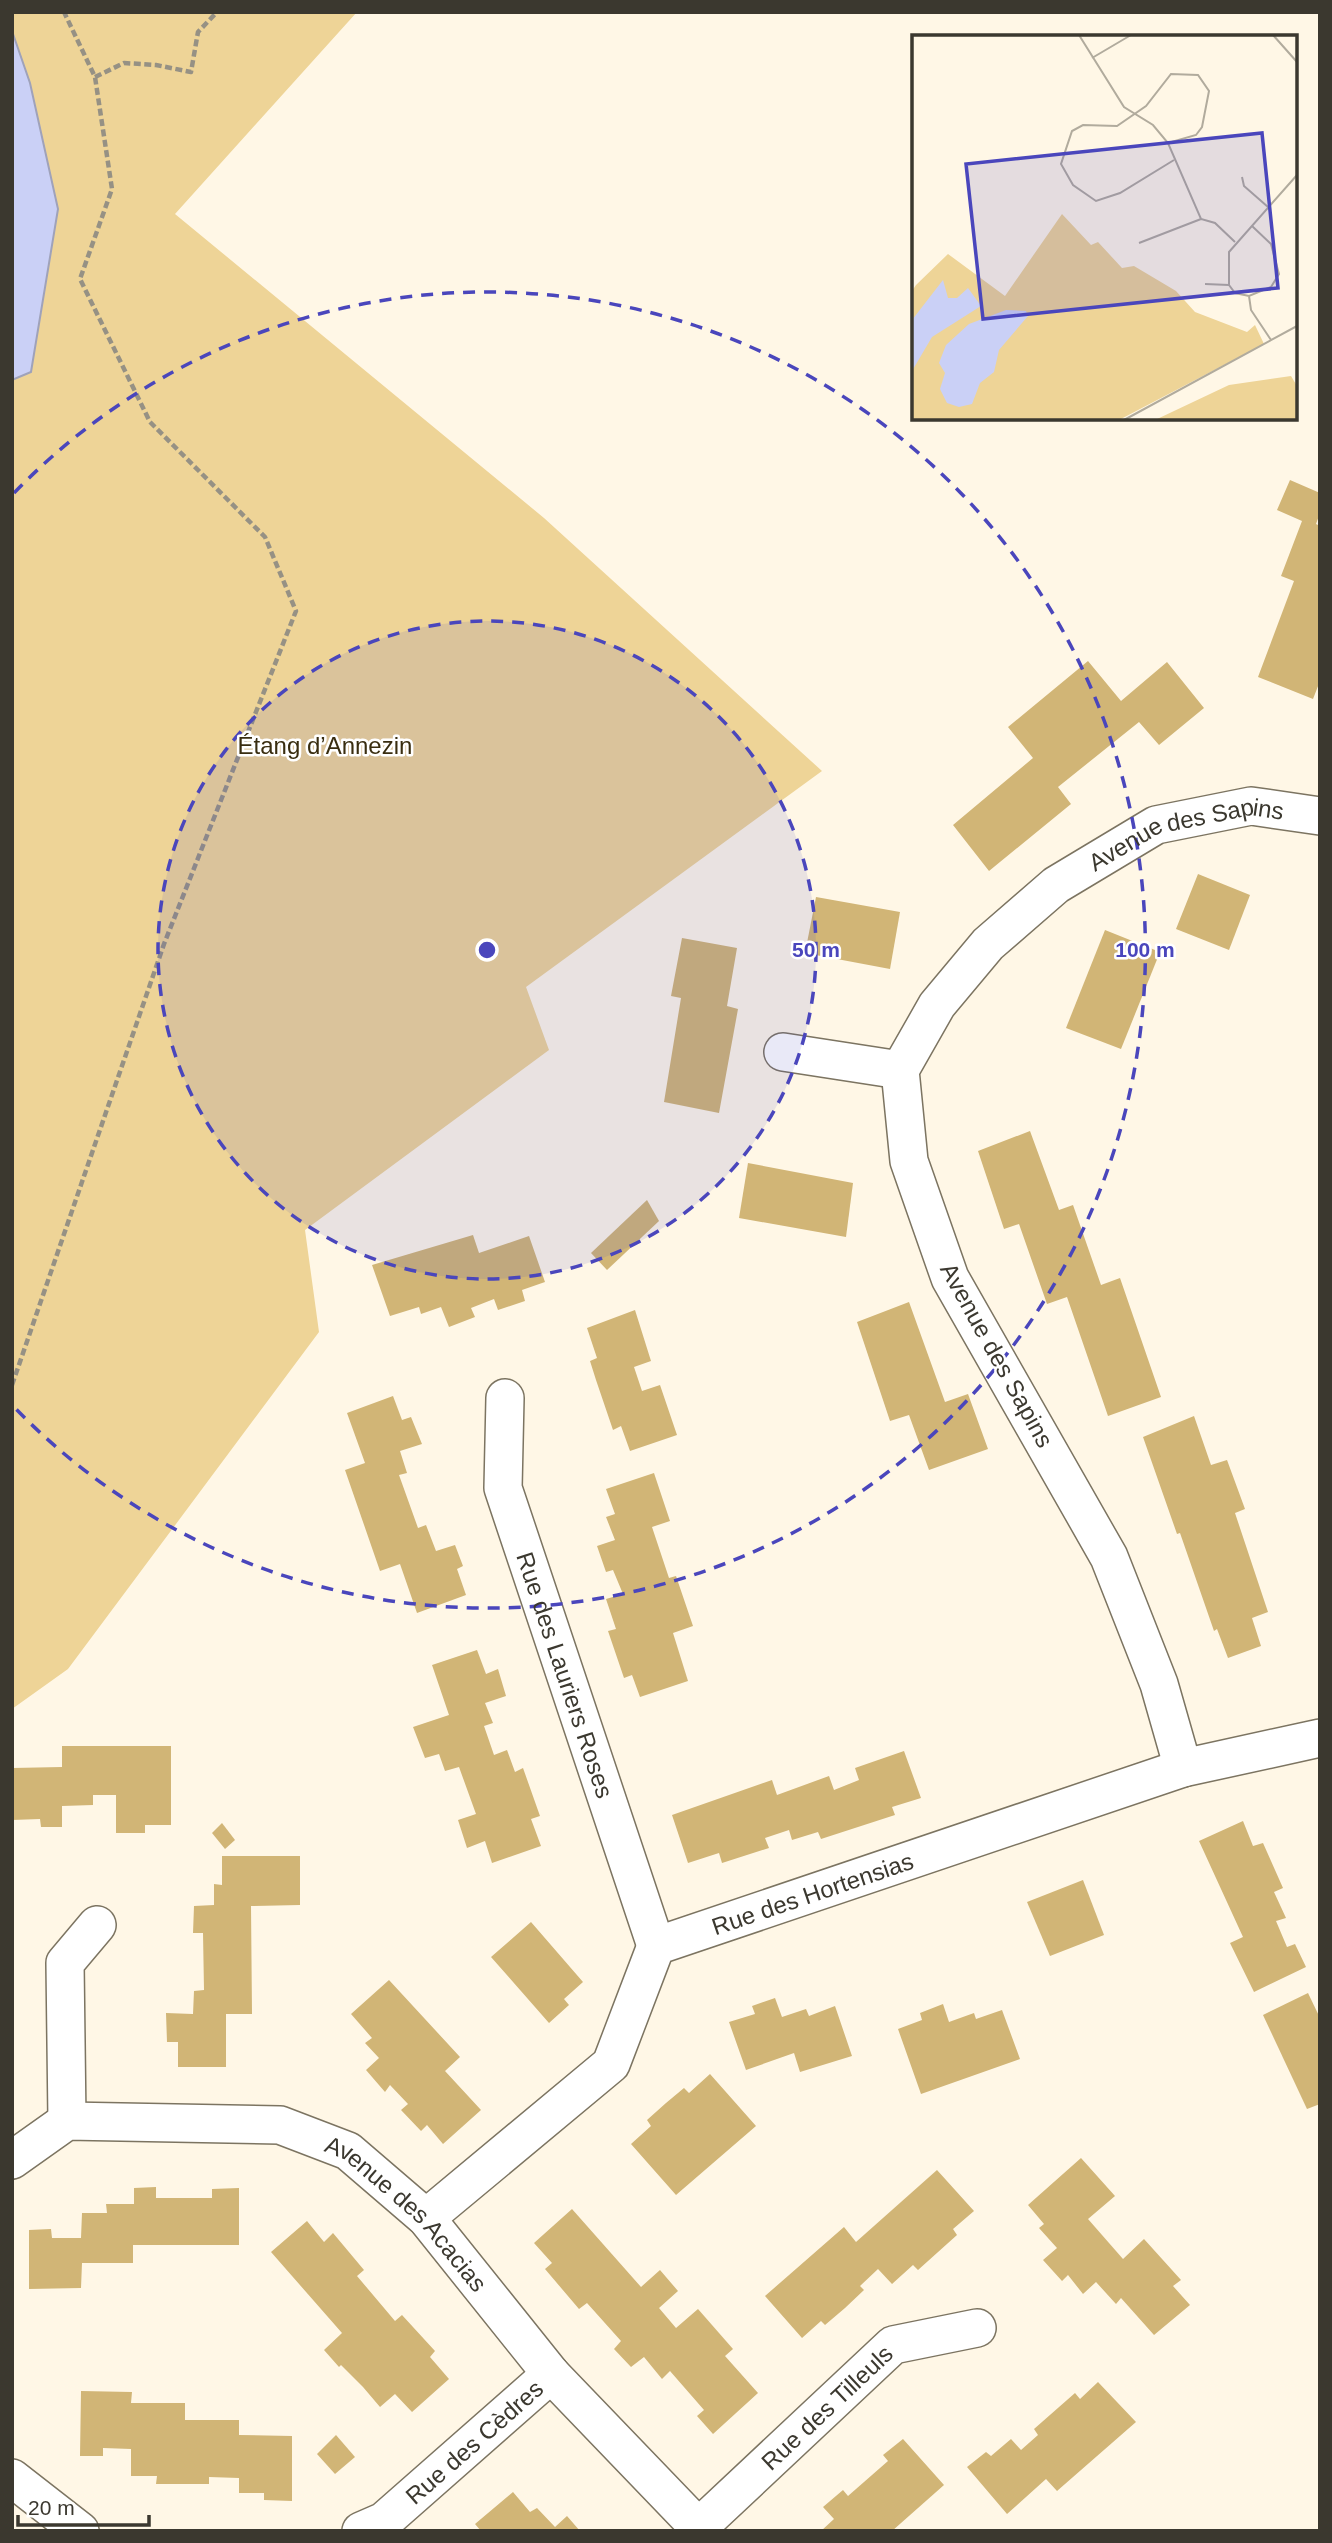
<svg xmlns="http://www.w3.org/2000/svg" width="1332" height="2543" font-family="Helvetica,sans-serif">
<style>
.green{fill:#eed497}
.water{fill:#cad0f6;stroke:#9fa2ba;stroke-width:2}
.building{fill:#d1b576}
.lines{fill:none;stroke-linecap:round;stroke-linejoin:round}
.street-casing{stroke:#7c7461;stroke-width:40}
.path{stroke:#969184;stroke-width:4.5;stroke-dasharray:7 3.5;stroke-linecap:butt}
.street{stroke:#fff;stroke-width:37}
.ring{fill:none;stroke:#4a46bc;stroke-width:3.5;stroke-dasharray:12 9}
.labels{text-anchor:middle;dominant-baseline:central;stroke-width:5;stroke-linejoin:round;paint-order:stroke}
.park-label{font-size:24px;fill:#392d10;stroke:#fff}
.street-label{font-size:24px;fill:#3b382f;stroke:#fff}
.inset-road{fill:none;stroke:#b1ab9d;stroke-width:2}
.view{fill:#4a46bc;fill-opacity:0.15;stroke:#4a46bc;stroke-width:3.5}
.inset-edge{fill:none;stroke:#3b382f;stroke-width:3.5}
.centre{fill:#4a46bc;stroke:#fff;stroke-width:3.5}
.ring-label{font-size:21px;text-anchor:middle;font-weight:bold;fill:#4a46bc;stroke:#fff;stroke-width:5;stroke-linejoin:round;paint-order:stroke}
</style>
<rect width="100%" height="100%" fill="#fff7e6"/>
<!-- green -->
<path class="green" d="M12,12H357L175,214L544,518L822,771L526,987L549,1050L305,1230L319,1332L68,1669L12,1709Z"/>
<!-- water -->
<path class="water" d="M12,31L30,83L58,209L31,372L12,380Z"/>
<!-- building -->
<g class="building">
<path d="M1290,480L1320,493V513L1316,524L1320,526V681L1313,699L1258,677L1294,581L1281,576L1302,521L1277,510Z"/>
<path d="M1088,661L1121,701L1167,662L1204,708L1159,745L1139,722L1058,787L1071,804L989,871L953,825L1033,758L1008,727Z"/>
<path d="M1198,874L1250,895L1229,950L1176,929Z"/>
<path d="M816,897L900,912L890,969L805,953Z"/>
<path d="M1105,930L1160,952L1121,1049L1066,1028Z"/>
<path d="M682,938L737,948L727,1006L738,1009L719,1113L664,1102L681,998L671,996Z"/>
<path d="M1030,1131L1059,1210L1073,1205L1101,1285L1120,1278L1161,1397L1108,1416L1067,1297L1047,1304L1019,1224L1004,1229L978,1151Z"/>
<path d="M748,1163L853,1183L846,1237L739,1218Z"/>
<path d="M647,1200L659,1221L607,1270L591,1253Z"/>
<path d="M473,1235L479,1253L529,1236L545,1282L522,1290L525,1301L498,1310L494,1299L471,1308L475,1317L449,1327L441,1307L421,1314L419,1307L390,1316L372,1265Z"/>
<path d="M909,1302L945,1402L968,1394L988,1449L929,1470L909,1415L890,1421L857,1322Z"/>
<path d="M635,1310L651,1361L634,1367L642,1391L660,1385L677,1435L630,1451L621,1426L613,1430L596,1380L590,1361L597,1358L587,1328Z"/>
<path d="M393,1396L402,1420L411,1417L422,1444L400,1451L407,1473L399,1475L418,1528L426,1525L436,1551L455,1545L463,1566L457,1569L466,1595L417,1613L400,1564L380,1571L345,1470L365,1463L347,1413Z"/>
<path d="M1194,1416L1211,1465L1227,1460L1245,1509L1235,1513L1268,1612L1252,1618L1261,1646L1228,1658L1217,1629L1214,1631L1180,1533L1177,1534L1143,1437Z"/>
<path d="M654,1473L670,1521L652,1527L669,1578L676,1576L693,1626L673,1633L688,1681L640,1697L632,1675L624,1678L608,1631L616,1629L606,1599L623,1594L613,1570L606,1572L597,1546L615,1540L606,1517L615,1514L606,1489Z"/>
<path d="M477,1650L486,1674L498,1669L506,1696L485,1703L493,1723L484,1726L494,1755L507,1750L515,1772L523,1768L540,1816L531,1819L541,1846L492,1863L485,1841L467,1848L458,1820L476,1814L459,1767L445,1771L439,1754L425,1758L413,1727L449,1715L432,1665Z"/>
<path d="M62,1746H171V1825H145V1833H116V1795H93V1805L62,1806V1827H41L40,1819L12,1820V1768L62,1767Z"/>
<path d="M904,1751L921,1798L892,1807L895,1815L821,1839L818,1832L792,1840L789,1830L765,1838L769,1848L722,1863L719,1853L688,1863L672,1815L772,1780L777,1795L829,1776L834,1790L859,1780L855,1768Z"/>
<path d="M1243,1821L1253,1846L1263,1843L1283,1888L1274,1892L1286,1918L1276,1921L1287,1947L1295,1944L1306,1967L1254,1992L1230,1943L1243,1937L1199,1841Z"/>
<path d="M222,1823L235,1840L225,1849L212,1833Z"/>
<path d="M222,1856H300V1905L251,1906L252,2014H226V2067H178V2042H167L166,2013L193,2014L194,1991L204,1990L203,1933H193L194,1906L214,1905V1884L222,1885Z"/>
<path d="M1083,1880L1104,1935L1050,1956L1027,1902Z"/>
<path d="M531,1922L583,1982L564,1999L569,2005L549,2023L491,1957Z"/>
<path d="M389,1980L460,2057L445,2071L481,2110L443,2144L427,2125L421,2131L401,2110L408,2104L390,2085L385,2092L366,2070L379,2058L365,2043L372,2038L351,2014Z"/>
<path d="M1308,1993L1320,2018V2104L1307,2109L1263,2015Z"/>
<path d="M775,1998L782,2017L806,2009L809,2016L835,2006L852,2056L800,2072L794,2053L746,2070L729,2022L755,2014L752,2006Z"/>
<path d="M943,2004L949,2022L974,2013L976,2019L1002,2010L1020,2059L921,2094L898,2029L922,2020L920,2013Z"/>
<path d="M710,2074L756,2126L676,2195L631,2144L651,2126L647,2120L666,2103L684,2088L689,2093Z"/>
<path d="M1081,2158L1115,2196L1088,2219L1123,2259L1144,2239L1181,2280L1173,2286L1190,2305L1154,2335L1121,2298L1116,2304L1096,2282L1083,2294L1068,2275L1062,2281L1043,2260L1057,2248L1039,2228L1044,2224L1028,2205Z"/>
<path d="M937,2170L974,2211L953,2229L957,2235L918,2270L913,2265L892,2284L878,2269L860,2286L864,2290L845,2308L825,2325L821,2321L802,2338L765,2296L844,2227L856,2242Z"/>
<path d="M156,2187V2198H212V2189L239,2188V2245H133V2263H82L81,2288L29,2289V2230L51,2229L52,2238H81L82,2213H107L106,2204H134V2188Z"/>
<path d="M572,2209L641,2287L660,2270L678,2291L659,2308L676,2328L698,2309L733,2349L725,2356L758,2393L713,2434L697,2416L704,2410L670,2371L662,2379L644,2357L631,2367L614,2349L621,2341L587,2303L579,2309L545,2269L552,2263L534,2243Z"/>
<path d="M307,2221L324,2242L333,2233L364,2270L357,2276L395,2321L402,2315L435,2351L430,2357L449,2379L412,2412L395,2394L380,2407L363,2387L341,2365L339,2367L324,2350L342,2333L271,2252Z"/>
<path d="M1098,2382L1136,2422L1057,2491L1046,2479L1007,2514L967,2467L986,2452L991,2456L1011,2439L1021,2450L1038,2435L1034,2429L1075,2393L1080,2399Z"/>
<path d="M81,2391L132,2392L131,2403H185V2420H239V2435L292,2436V2501L264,2500V2493H239V2478L209,2477V2484H156L157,2476H131V2449L103,2448V2456H80Z"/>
<path d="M336,2435L355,2457L335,2474L317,2454Z"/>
<path d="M903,2439L944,2485L892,2531H821L834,2519L823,2507L843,2490L848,2496L888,2461L883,2455Z"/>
<path d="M513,2492L530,2512L537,2508L555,2527L567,2516L580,2531H481L475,2524Z"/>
</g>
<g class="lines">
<!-- street casing -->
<g class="street-casing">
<g id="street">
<path d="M783,1052L900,1070"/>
<path id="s1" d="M505,1398L503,1488L656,1946"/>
<path id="s2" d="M1183,1768L1159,1684L1109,1557L950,1278L909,1161L900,1070L937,1005L988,944L1056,885L1156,825L1251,806L1320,816"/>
<path d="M67,2121L65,1963L97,1925"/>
<path id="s3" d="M12,2160L67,2121L280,2125L348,2151L426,2218L551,2374L702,2531"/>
<path id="s4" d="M426,2218L611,2064L656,1946L1183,1768L1320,1738"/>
<path d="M12,2478L80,2531"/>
<path id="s5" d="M699,2527L893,2345L977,2328"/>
<path id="s6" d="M361,2531L384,2521L551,2374"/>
</g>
</g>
<!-- path -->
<g class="path">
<path d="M95,77L124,63L156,65L191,72L198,32L217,12"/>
<path d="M12,1385L164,944L296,611L265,537L150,422L80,279L112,189L95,77L64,12"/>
</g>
<!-- street -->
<use href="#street" class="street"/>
</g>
<!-- distance rings -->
<circle cx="487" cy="950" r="329" fill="#4a46bc" fill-opacity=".12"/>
<g class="ring">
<circle cx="487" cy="950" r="329"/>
<path d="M14 493A658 658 0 1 1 14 1407"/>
</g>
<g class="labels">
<!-- park labels -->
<g class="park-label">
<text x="325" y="745">Étang d’Annezin</text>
</g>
<!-- street labels -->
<g class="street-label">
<text stroke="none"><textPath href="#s2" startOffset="1148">Avenue des Sapins</textPath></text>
<text transform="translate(997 1355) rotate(61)">Avenue des Sapins</text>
<text stroke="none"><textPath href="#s1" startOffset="287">Rue des Lauriers Roses</textPath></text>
<text stroke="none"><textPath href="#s4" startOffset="532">Rue des Hortensias</textPath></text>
<text stroke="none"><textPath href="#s3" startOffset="438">Avenue des Acacias</textPath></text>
<text stroke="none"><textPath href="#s5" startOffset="175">Rue des Tilleuls</textPath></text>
<text stroke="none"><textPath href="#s6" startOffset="145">Rue des Cèdres</textPath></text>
</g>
</g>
<!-- overview -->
<g transform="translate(912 35)">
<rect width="385" height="385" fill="#fff7e6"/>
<path d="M150,179L179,210L186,207L210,233L222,231L264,256L283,277L335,297L343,290L352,309L207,385H0V256L4,250L36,219L93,261ZM379,341L385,351V385H243L317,350Z" fill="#eed497"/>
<path d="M31,245L36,263H45L56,253L69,271L20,302L0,336V285ZM94,275L114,276L116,281L87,315L82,337L68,348L60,369L47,372L35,368L28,354L33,338L27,328L34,310L57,289Z" fill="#cad0f6"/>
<path class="inset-road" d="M167,0L212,72L241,90L256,108L289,184L303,188L323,207M361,0L385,27M180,23L219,0M256,108L284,100L290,92L297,56L286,40L259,39L234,71L205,91L171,90L160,96L149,129L161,150L184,166L208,158L262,125M330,142L332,151L356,172M340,191L359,209L367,239L359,252L337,261L323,258L317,250V217L385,140M227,208L289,184M293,249L317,250M337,261L339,275L359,305M212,385L385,291"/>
<path class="view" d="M350,98L366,253L71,284L54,129Z"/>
<rect width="385" height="385" class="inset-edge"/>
</g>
<circle cx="487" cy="950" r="10" class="centre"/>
<g class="ring-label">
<text x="816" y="957">50 m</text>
<text x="1145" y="957">100 m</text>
</g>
<!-- border -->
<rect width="1332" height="2543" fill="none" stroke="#3b382f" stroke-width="28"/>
<!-- scale -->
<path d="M18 2515v10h131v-10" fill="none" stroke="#3b382f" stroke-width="3.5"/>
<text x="28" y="2515" font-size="21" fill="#3b382f" stroke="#ffffff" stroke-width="5" paint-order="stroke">20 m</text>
</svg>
